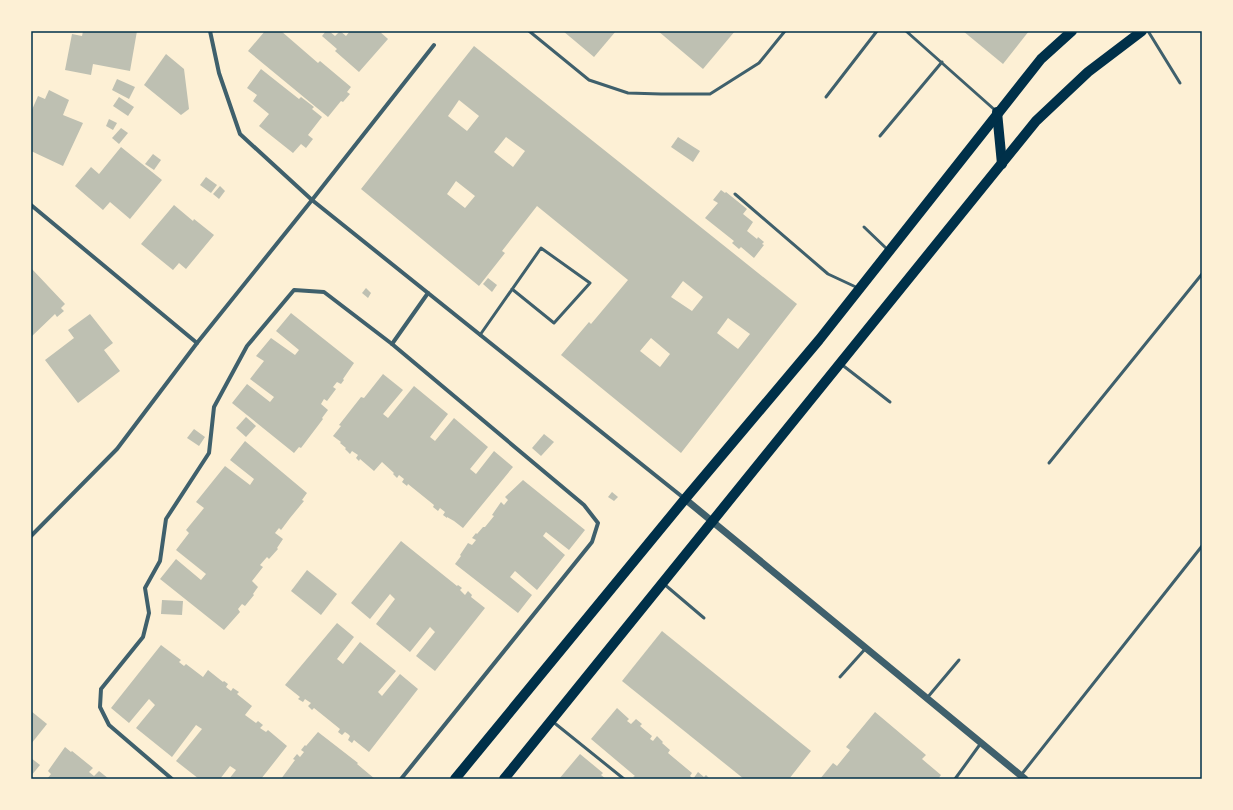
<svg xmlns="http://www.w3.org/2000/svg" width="1233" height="810" font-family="Karla,sans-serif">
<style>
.building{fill:#bec0b2;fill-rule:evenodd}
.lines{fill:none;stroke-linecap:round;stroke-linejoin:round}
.service{stroke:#3f606c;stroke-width:3}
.minor{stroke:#3f606c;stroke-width:4}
.tertiary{stroke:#3f606c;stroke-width:7}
.primary{stroke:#003049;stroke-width:10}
.neatline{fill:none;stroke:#003049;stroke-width:1.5}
</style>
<rect width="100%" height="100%" fill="#fdf0d5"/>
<!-- building -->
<g class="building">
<path d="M83,31H137L130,71L93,64L91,75L65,70L72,34L82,36Z"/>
<path d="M265,31H281L318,63L320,61L351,87L347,92L350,94L343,102L341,101L328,117L248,51Z"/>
<path d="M326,31H329L335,36L340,31L346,36L350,31H379L388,39L359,72L335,51L337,49L322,36Z"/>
<path d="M563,31H616L594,57Z"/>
<path d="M658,31H735L703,69Z"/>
<path d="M963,31H1029L1003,64Z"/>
<path d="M474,46L797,304L681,453L561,355L589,322L591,324L628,280L537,206L502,251L505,253L479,286L361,189ZM459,100L479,116L467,131L448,116ZM506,137L525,151L513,167L494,152ZM456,181L475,196L465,208L447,194ZM683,281L703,297L692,311L671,297ZM728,318L750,334L738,349L717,333ZM651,338L670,354L660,367L640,351Z"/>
<path d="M166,54L184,69L189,109L181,115L144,85Z"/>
<path d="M261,69L299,99L301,97L314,107L312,109L322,117L308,135L313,139L306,148L301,144L293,153L259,126L269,114L253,101L257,95L247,88Z"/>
<path d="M117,79L135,87L129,99L112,90Z"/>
<path d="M49,90L69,100L63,115L83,123L63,166L31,151V112L38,96L45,99Z"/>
<path d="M119,97L134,107L128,116L113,106Z"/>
<path d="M109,119L117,123L113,130L106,126Z"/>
<path d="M121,128L128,133L119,144L112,138Z"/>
<path d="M678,137L700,151L693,162L671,147Z"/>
<path d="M121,147L162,180L130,219L110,202L103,210L75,186L91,167L99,174Z"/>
<path d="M153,154L161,160L154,170L145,164Z"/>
<path d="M206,177L217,185L211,193L200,185Z"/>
<path d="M220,186L225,191L219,199L213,194Z"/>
<path d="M721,190L725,193L726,192L747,209L743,214L753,222L747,231L757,239L758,237L764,242L762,244L764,245L754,258L741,247L739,249L732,243L734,241L705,218L718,203L713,200Z"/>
<path d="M174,205L193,221L194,219L214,235L186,269L179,263L173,270L141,244Z"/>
<path d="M31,268L65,304L61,308L64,311L57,317L55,314L31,337Z"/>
<path d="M488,278L497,285L492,292L483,284Z"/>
<path d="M366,288L371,293L368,298L362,293Z"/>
<path d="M291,313L354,363L343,379L344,380L341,384L337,382L333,387L336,389L327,401L324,399L321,404L328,410L322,418L323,419L301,448L299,447L294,453L232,403L247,384L270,402L274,397L250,379L264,361L256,356L271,338L295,355L299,350L276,331Z"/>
<path d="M90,314L113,343L104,350L120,371L78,403L45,360L74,338L68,330Z"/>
<path d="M383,374L403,390L383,414L388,418L414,386L448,414L430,437L435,441L454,418L488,447L470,469L476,474L494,451L513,467L463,528L454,521L447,517V518L443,515L445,512L440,508L438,511L433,507L434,505L408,484L407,486L402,482L404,479L399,475L397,478L393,474L394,473L382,462L374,471L360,459L359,461L356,458L358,455L352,451L350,454L345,449L346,448L340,443L341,442L333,436L341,426L339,425L361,397L364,398Z"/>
<path d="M246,417L256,426L246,437L236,428Z"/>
<path d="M194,429L205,437L199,446L187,438Z"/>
<path d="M544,434L554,442L541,456L532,448Z"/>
<path d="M245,441L307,493L302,500L304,501L290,518L281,530L279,528L275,533L283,539L277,548L278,549L269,559L267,557L260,565L263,567L252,581L258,587L253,594L254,595L245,606L242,604L238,609L240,612L224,630L160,579L176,559L201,580L206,574L176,550L189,533L186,530L204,508L196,502L225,466L250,485L254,479L230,460Z"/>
<path d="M523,480L585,530L569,550L546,532L543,536L565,555L537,590L515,571L510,577L532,595L518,613L455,564L461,556L460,555L468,543L472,545L476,540L472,538L476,533L477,534L483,527H485L494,516L492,515L501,502L504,505L508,500L505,497Z"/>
<path d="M612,492L618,497L614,501L608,497Z"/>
<path d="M401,541L457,586L458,585L462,588L460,590L465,595L468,591L472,595L471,597L485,608L435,671L416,656L435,632L430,627L410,652L376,624L395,599L390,594L370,619L351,603Z"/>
<path d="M307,570L337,594L321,615L291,591Z"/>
<path d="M162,600L183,601L182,615L161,614Z"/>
<path d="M337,623L354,637L337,659L343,664L360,642L396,671L378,692L382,696L400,674L418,689L369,752L354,740L352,743L348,740L350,736L348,734L345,732L342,735L338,732L340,729L314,708L312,710L308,706L311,703L305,699L303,702L298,699L300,697L285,685Z"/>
<path d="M662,631L811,751L789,779H744L622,681Z"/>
<path d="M161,645L181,660L179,662L184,666L186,664L203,677L208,670L223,682L224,681L228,684L226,687L231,691L233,688L239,692L237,694L252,706L245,715L256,723L258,721L263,725L260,728L266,732L268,730L287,746L261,779H229L236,770L230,766L220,779H199L176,761L202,729L196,725L172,757L136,728L155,705L149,699L129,723L111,708Z"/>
<path d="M617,708L629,719L627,721L631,724L636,719L642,724L640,726L652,736L650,739L653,741L657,736L663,742L662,743L670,750L668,753L692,773L690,776L693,779L698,772L704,777L706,775L710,779H636L633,777L635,776L591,739Z"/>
<path d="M31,711L47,724L31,744Z"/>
<path d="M875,712L926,755L922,759L941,775L938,779H820L833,763L837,766L850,750L846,747Z"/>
<path d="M318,732L358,763L357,764L375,779H281L295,760L293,759L297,754L300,757L304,752L301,750L305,745L306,746Z"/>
<path d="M65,747L71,752L72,751L93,768L89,772L94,776L99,771L109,779H47L51,774L48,771Z"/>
<path d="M580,754L603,773L601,775L606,779H559Z"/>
<path d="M31,758L40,765L31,776Z"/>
</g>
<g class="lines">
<!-- service -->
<g class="service">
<path d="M529,31L589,80L628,93L661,94H710L759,63L785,31"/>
<path d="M906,31L996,111"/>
<path d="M1148,31L1180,83"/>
<path d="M826,97L877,31"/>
<path d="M880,136L942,62"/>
<path d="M735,194L828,274L858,288"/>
<path d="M864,227L888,250"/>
<path d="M480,335L541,248L590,283L554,323L512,289"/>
<path d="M841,364L890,402"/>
<path d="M1049,463L1202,274"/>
<path d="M664,584L704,618"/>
<path d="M840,677L866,648"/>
<path d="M927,698L959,660"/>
<path d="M552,721L624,779"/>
<path d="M1021,775L1202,546"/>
<path d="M955,779L981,743"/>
</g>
<!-- minor -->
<g class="minor">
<path d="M210,31L219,73L240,134L312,200L685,499"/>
<path d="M31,205L197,343"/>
<path d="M392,344L428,293"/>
<path d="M31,536L117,449L197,343L312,200L434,45"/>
<path d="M172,779L109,725L100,707L101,689L143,637L149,613L145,588L160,561L166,519L209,453L214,407L247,346L294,290L324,292L392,344L584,505L598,523L592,542L401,779"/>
</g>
<!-- tertiary -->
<path class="tertiary" d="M685,499L1025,779"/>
<!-- primary -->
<g class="primary">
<path d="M997,112L1002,164"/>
<path d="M455,779L685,499L819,340L1041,59L1072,31"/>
<path d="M504,779L1036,121L1088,72L1142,31"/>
</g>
</g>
<!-- border -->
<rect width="1233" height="810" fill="none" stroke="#fdf0d5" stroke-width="64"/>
<rect x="32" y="32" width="1169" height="746" class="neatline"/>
</svg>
